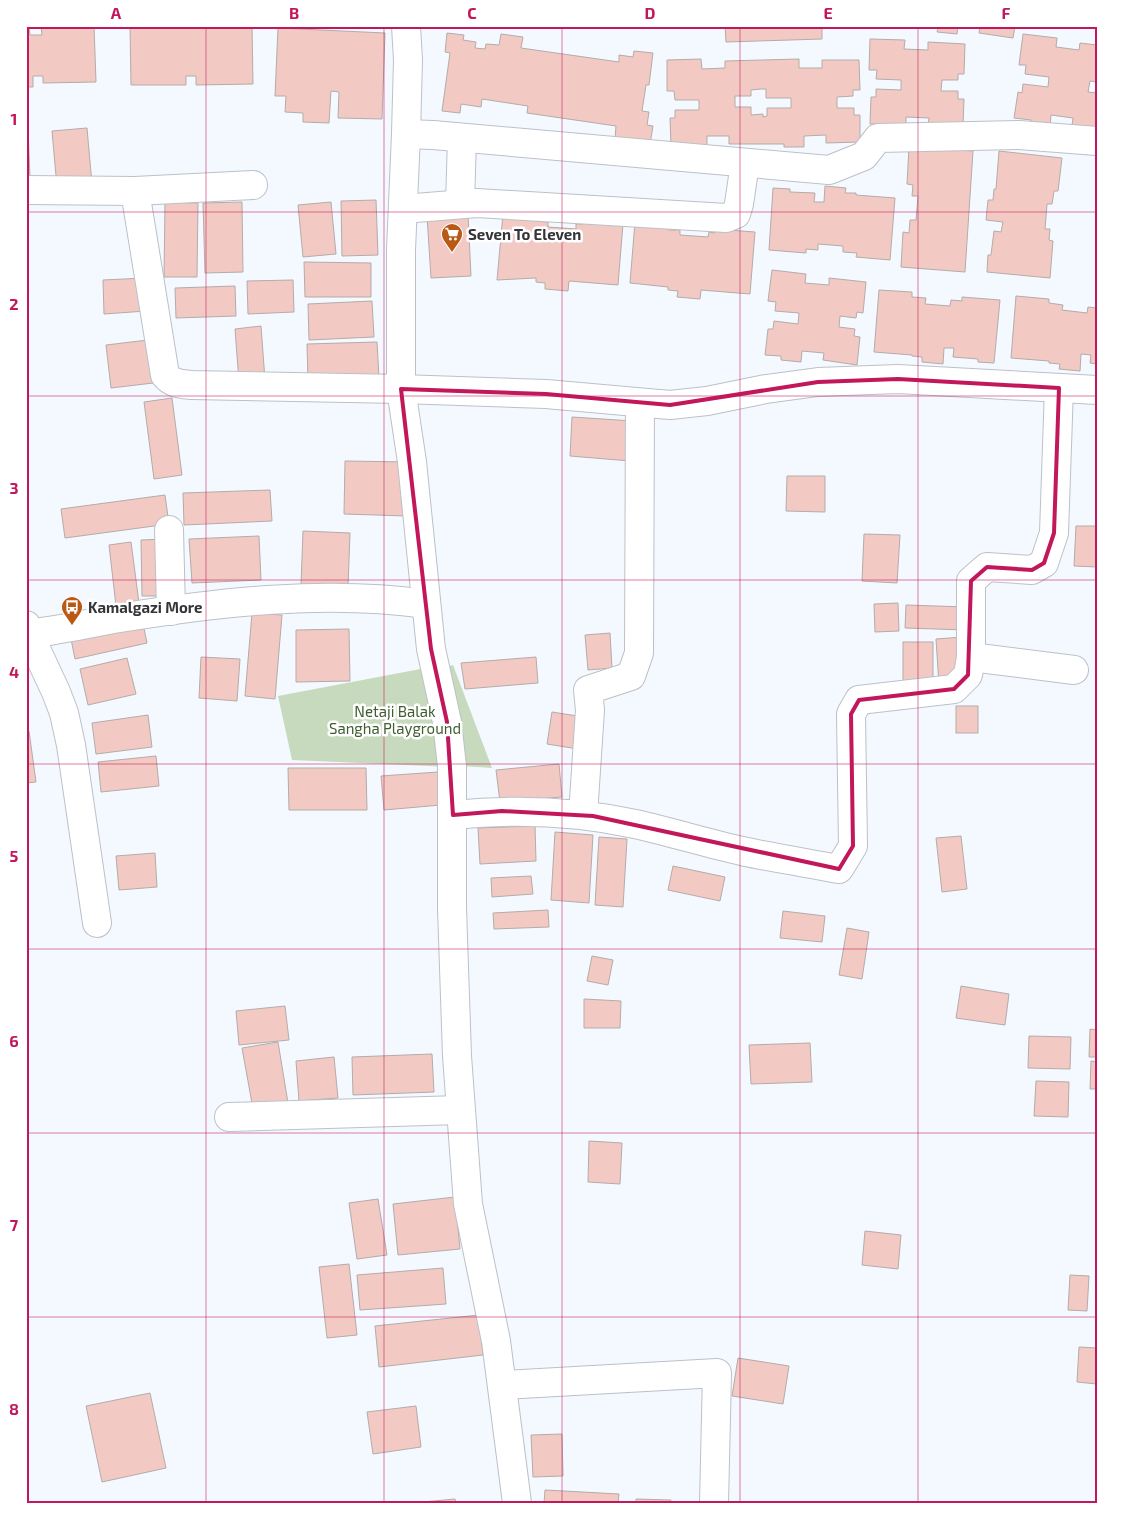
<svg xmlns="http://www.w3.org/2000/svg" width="1123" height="1529" font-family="'Exo 2',sans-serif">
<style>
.green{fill:#c7dabd}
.building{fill:#f2cac3;stroke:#b4abaa;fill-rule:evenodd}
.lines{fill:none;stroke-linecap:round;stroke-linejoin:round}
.minor-casing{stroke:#bcc1c7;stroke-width:30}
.minor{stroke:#fff;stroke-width:28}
.marked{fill:none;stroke:#c2185b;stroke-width:4;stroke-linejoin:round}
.grid{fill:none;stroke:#c2185b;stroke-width:1;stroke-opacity:0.55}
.labels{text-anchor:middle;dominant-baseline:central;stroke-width:5;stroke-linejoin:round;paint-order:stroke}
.poi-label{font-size:15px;font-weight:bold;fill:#333538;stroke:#fff;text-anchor:start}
.park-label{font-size:15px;fill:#415d30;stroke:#fff}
.neatline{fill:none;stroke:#c2185b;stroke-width:2}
.grid-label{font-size:16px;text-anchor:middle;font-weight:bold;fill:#c2185b}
</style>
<rect width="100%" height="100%" fill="#f3f9ff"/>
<!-- green -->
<g class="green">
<path d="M453,665L492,768L462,766L439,669Z"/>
<path d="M431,667L451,767L292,760L278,696Z"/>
</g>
<!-- building -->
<g class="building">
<path d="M26,26H29L30,35H42L41,26H94L96,82L43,83V76H33V87H26Z"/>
<path d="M130,26H252L253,84L196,85V76H186V85H131Z"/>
<path d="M725,26H822V39L726,42Z"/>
<path d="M922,26H958L957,34L937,32L938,28Z"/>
<path d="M980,26H1015L1013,38L979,33Z"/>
<path d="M278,28L385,33L382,119L338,118L339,92L331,91L329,123L303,122V113L285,112L286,96H275Z"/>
<path d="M447,33L464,35L463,40L476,42L475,48L485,49L486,44L499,45L501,34L523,37L521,48L619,62V55L633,57L634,51L653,53L649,85H646L642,111L649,112L647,125L653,126L650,144L615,139L616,126L527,113L528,106L482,99L481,107L461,104L460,113L442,111L450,53L445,52Z"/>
<path d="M1023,34L1057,38L1056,47L1079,50L1080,43L1097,45V82L1090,81L1088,92L1097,93V128L1072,125L1073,118L1051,115L1050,126L1030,123L1031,120L1014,118L1018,92L1022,93L1023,84L1048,87L1049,77L1025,74L1026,65H1019Z"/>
<path d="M870,39L905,40L904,49L928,50V42L965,44L964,74H958V80H942L941,91H958V99H964L963,126L928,125L929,118L906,117V128L886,127L887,124H870L871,97H876V89L901,90V80L876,79L877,70H869Z"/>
<path d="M701,59L702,69L725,68V61L799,59V68H822V60H859L860,90H853V96L837,97V108H854V115H860V142L826,143V135L804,136V147H784V144H729V136H707V147L671,145L670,118H675V110H699V100H675L674,91H667V60ZM761,89H766V98H791V108H767V116L763,117V114L751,115V107H735V96H751V90Z"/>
<path d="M27,103L30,178L26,179V103Z"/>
<path d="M87,128L92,184L57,187L52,131Z"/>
<path d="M909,146L973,151L965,272L901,267L903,232L909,233L910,220H916L918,196H912L913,185L907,184Z"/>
<path d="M999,151L1062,158L1058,191H1054L1052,204H1047L1045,229H1050L1049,240L1053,241L1050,278L987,272L988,255H991L994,231L1001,232L1003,222L986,220L988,200H993L994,189H996Z"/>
<path d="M825,186L846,188L845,193H856V195L895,198L890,260L856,257L857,253L843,252V246L818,244V250L806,249V253L769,250L773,188L790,189V192L815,193L814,202H824Z"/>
<path d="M376,200L378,255L342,256L341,201Z"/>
<path d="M165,202L198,203L197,277H164Z"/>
<path d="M242,202L243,272L205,273L203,203Z"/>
<path d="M331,202L336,254L303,257L298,205Z"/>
<path d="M468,214L471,276L431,278L427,216Z"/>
<path d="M503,214L537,217V221L548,222V227L576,229V224H583V220L623,224L618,285L569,281L568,291L545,289V283L536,282V278L497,280Z"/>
<path d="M635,222L669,225V230H680V235L708,237L709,232L715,233V229L755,232L750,294L701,290L700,299L677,297L678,291L668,290V287L630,283Z"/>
<path d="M304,262L371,263V297H305Z"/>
<path d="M772,270L806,274L805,283L829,285V278L866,282L863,313L857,312L856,318L840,316L839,327L855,329L854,336L860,337L857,365L823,360L824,353L802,351L801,362L781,360V356L765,355L768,329H773L774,321L798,324L799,313L775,311L776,302L768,301Z"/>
<path d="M144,278L146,311L104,314L103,280Z"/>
<path d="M293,280L294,312L248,314L247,281Z"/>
<path d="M235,286L236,316L176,318L175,288Z"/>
<path d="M879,290L912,292V297L926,298L925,304L950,306L951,300L962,301V297L1000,300L994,363L978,362V359L953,357L954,348H944L943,364L922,362V357L912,356V355L874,352Z"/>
<path d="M1016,296L1049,299V303L1063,305L1062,310L1087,313L1088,307L1097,308V364L1090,363L1091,355L1081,354L1080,371L1059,369L1060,364L1049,363V361L1011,358Z"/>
<path d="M372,301L374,337L309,340L308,304Z"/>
<path d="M261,326L265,380L239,382L235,329Z"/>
<path d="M148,340L153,383L111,388L106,345Z"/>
<path d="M377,342L379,378L308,380L307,344Z"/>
<path d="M172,398L182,475L154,479L144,402Z"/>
<path d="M572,417L633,421L630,461L570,456Z"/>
<path d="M345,461L408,462L407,516L344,514Z"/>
<path d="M787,476H825V512L786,511Z"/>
<path d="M270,490L272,521L184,525L183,493Z"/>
<path d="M165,495L169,524L65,538L61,509Z"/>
<path d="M1076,526H1097V567L1074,566Z"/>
<path d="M303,531L350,533L348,587L301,585Z"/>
<path d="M864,534L900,535L897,583L862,581Z"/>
<path d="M259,536L261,580L192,583L189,539Z"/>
<path d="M165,539L166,596H142L141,540Z"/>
<path d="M131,542L139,603L116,606L109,545Z"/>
<path d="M898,603L899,631L875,632L874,604Z"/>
<path d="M906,605L967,607L966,630L905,628Z"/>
<path d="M252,613L282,615L275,699L245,696Z"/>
<path d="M143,624L147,643L75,659L71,639Z"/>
<path d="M349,629L350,681L296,682V630Z"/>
<path d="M610,633L612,668L588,670L585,635Z"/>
<path d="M963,637L953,684L939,685L936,639Z"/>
<rect x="903" y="642" width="30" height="45"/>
<path d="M201,657L240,659L237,701L199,698Z"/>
<path d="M536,657L538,683L465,689L461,663Z"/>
<path d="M127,658L136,694L88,705L80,669Z"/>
<rect x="956" y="706" width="22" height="27"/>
<path d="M552,712L584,717L578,749L547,744Z"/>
<path d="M148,715L152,747L96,754L92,723Z"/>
<path d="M26,731H29L36,782L26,783Z"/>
<path d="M156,756L159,786L101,792L98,762Z"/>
<path d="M559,764L562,797L500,802L496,770Z"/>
<path d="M288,768H366L367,810H289Z"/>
<path d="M438,772L441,805L384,810L381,776Z"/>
<path d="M535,826L536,861L480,864L478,828Z"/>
<path d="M555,832L593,835L589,903L551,900Z"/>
<path d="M961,836L967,889L942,892L936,838Z"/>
<path d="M599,837L627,839L623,907L595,905Z"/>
<path d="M155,853L157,887L119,890L116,856Z"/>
<path d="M673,866L725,877L720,901L668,890Z"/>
<path d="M531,876L533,894L492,897L491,878Z"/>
<path d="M548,910L549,927L494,929L493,913Z"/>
<path d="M783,911L825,916L822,942L780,938Z"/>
<path d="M847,928L869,932L862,979L839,975Z"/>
<path d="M592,956L613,960L608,985L587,981Z"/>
<path d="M961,986L1009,994L1005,1025L956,1018Z"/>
<path d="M584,999L621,1001L620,1028H584Z"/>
<path d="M285,1006L289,1040L239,1045L236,1011Z"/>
<path d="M1090,1029L1097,1030V1057H1089Z"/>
<path d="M1029,1036L1071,1037L1070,1069L1028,1068Z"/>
<path d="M278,1042L288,1103L253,1109L242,1048Z"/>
<path d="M810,1043L812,1082L751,1084L749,1045Z"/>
<path d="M432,1054L434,1092L353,1095L352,1057Z"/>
<path d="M334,1057L338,1098L299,1101L296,1061Z"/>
<path d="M1091,1061L1097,1062V1089H1090Z"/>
<path d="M1036,1081L1069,1082L1068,1117L1034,1116Z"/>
<path d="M589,1141L622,1143L620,1184L588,1182Z"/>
<path d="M455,1197L460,1249L398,1255L393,1204Z"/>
<path d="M378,1199L387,1255L357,1259L349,1203Z"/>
<path d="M865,1231L901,1235L898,1269L862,1265Z"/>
<path d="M349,1264L357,1335L327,1338L319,1267Z"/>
<path d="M443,1268L446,1304L360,1310L357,1275Z"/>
<path d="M1070,1275L1089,1276L1087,1311L1068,1310Z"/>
<path d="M479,1315L483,1355L379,1367L375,1326Z"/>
<path d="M1079,1347L1097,1348V1384L1077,1382Z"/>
<path d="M738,1358L789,1366L783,1404L732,1396Z"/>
<path d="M150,1393L166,1468L102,1482L86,1406Z"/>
<path d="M416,1406L421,1447L373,1454L367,1412Z"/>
<path d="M562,1434L563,1476L533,1477L531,1435Z"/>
<path d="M545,1490L619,1494L618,1503H544Z"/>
<path d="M455,1499L456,1503H412Z"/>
<path d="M636,1499L671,1500V1503H636Z"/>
</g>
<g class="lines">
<!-- minor casing -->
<g class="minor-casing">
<g id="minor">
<path d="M406,26L408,60L406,134L401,250V389L412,462L431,649L447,722L452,766V908L457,1056L468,1204L496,1341L517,1503"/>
<path d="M406,134L433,135L829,170L864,156L878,138L1019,135L1097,141"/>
<path d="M26,190L135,191L253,185"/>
<path d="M135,191L165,375C172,384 182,384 192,385L401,389L546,394L670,405L707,401L766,389L818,382L898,379L1097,390"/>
<path d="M460,204L462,138"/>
<path d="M403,209L477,203L726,218L736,214L739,204L745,163"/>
<path d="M1059,388L1054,533L1044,563L1032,570L987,567L971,581V657L1074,670"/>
<path d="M169,530L171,611"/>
<path d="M26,625L29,634L56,692L64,713L71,745L97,923"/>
<path d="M26,634C58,631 89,623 120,618C219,602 325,590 426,604"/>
<path d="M453,815C514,809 575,811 635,824C671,832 706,843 742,851C774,858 807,863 839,869L853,846L851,714L859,700L954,689L968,675L971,657"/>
<path d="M583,815L590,710L588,690L631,676L639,653L640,403"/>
<path d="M229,1117L460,1110"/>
<path d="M502,1385L717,1373L714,1503"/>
</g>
</g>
<!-- minor -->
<use href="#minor" class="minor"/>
</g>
<!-- marked area -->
<path class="marked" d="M898,379L1059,388L1054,533L1044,563L1032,570L987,567L971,581L968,675L954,689L859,700L851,714L853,846L839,869L593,816L502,811L453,815L447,722L431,649L401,389L546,394L670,405L818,382Z"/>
<!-- grid -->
<path class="grid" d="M206,26V1503M384,26V1503M562,26V1503M740,26V1503M918,26V1503M26,212H1097M26,396H1097M26,580H1097M26,764H1097M26,949H1097M26,1133H1097M26,1317H1097"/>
<!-- icons -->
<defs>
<g id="supermarket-pin" transform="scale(1.125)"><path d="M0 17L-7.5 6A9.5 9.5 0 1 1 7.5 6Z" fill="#b95915" stroke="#fff"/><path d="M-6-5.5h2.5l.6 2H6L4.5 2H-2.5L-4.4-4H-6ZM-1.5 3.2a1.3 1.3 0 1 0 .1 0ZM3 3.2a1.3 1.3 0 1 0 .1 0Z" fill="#fff"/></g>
<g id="bus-pin" transform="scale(1.125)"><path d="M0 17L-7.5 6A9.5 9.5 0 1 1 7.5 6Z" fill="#b95915" stroke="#fff"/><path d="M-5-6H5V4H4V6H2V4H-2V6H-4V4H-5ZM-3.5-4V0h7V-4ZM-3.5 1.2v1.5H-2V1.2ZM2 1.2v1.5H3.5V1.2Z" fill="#fff"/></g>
</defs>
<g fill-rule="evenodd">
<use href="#supermarket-pin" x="452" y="234"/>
<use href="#bus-pin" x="72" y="607"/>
</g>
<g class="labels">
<!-- poi labels -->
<g class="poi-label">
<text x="468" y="234">Seven To Eleven</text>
<text x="88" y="607">Kamalgazi More</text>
</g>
<!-- park labels -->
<g class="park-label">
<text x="395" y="711">Netaji Balak<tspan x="395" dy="17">Sangha Playground</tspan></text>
</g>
</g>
<!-- border -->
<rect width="1123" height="1529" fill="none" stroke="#ffffff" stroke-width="55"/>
<rect x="28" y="28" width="1068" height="1474" class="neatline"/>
<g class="grid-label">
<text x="116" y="19">A</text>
<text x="294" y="19">B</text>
<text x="472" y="19">C</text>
<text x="650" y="19">D</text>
<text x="828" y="19">E</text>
<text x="1006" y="19">F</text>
<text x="14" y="125">1</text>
<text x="14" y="310">2</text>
<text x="14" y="494">3</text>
<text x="14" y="678">4</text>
<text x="14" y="862">5</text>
<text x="14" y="1047">6</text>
<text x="14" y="1231">7</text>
<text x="14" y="1415">8</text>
</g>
</svg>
